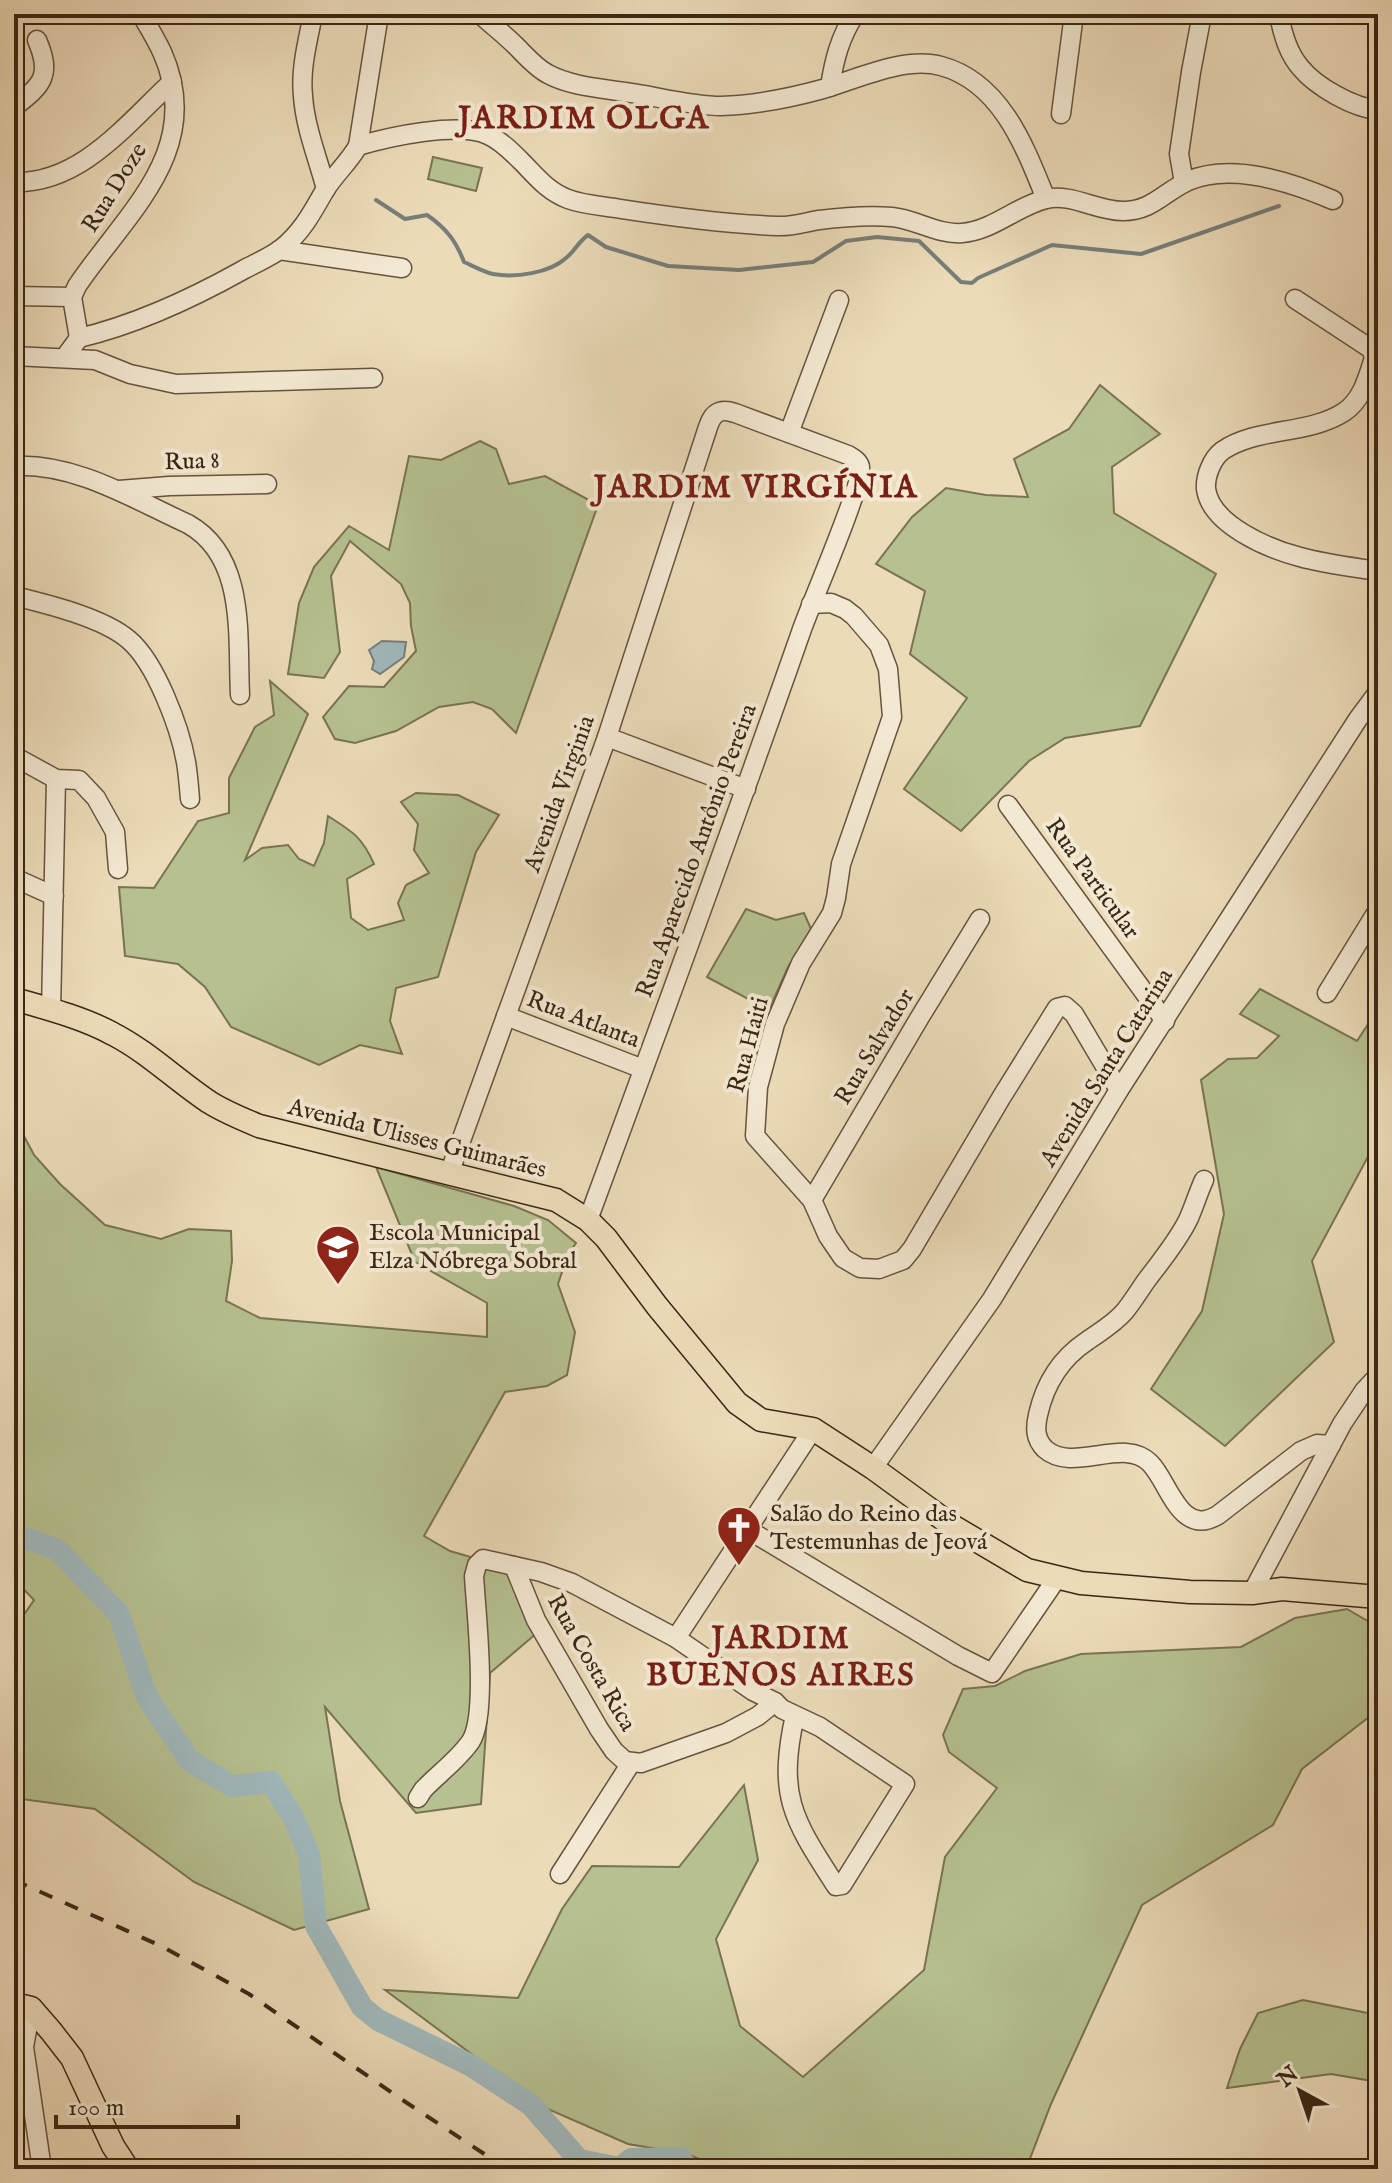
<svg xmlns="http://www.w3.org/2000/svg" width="1392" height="2183" font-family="'IM FELL English',serif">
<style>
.green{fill:#b6c090;stroke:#787452;stroke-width:2}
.water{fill:#a0b8bc;stroke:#777e79;stroke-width:2}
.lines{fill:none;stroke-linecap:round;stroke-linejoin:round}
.stream{stroke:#777e79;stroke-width:4}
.river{stroke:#a0b8bc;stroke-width:22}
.minor-casing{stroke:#66543d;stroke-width:21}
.major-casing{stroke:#3a2714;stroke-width:25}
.minor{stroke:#f3e8d2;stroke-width:18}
.major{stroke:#ecdbb9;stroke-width:22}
.rail{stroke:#3a2714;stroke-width:4;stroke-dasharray:14 14;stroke-linecap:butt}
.labels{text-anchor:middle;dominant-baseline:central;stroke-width:8;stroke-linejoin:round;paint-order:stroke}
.street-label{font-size:24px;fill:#3a2714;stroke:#f3e8d2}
.poi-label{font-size:24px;fill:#3a2714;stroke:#f3e8d2;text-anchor:start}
.district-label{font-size:32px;font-weight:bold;letter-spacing:2px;fill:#7a1f14;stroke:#f3e8d2}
</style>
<rect width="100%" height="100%" fill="#ecdbb9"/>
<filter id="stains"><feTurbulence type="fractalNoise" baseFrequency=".0025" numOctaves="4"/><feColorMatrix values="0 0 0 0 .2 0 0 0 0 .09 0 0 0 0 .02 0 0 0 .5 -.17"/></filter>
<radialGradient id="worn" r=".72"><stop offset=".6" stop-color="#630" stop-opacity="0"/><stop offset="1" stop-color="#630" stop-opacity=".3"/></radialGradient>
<!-- green -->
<g class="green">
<path d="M433,157L482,168L476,191L428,179Z"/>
<path d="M1100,385L1160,434L1112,467L1114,513L1216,574L1140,726L1065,738L1029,761L961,831L904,789L967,698L910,654L925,591L876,564L912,517L946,488L986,495L1028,497L1014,459L1069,429Z"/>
<path d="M480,441L496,449L509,484L545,476L598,505L516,733L492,709L473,702L439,707L396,731L355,743L335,739L323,717L349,686L384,687L416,651L411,626L410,603L401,584L350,541L331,576L340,652L324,678L288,674L299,603L314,567L349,526L389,550L409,456L441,460Z"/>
<path d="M270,681L308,714L245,860L262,848L288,845L299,859L314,866L324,843L328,816C353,832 362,837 374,864L347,879L351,918L368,930L404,920L398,903L406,885L429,873L414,850L418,824L401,802L416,793L458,795L499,815L476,852L438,977L396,988L390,1021L402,1054L360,1045L319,1065L231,1027L205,987L178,964L125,956L119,887L154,888L198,821L229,813V778L255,727L274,715Z"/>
<path d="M746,909L776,920L804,913L811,929L788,967L769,1010L707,977Z"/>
<path d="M1260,989L1357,1041L1378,1009V1138L1312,1261L1334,1342L1225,1446L1151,1389L1202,1311L1224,1214L1201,1080L1228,1059L1257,1058L1279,1036L1240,1014Z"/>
<path d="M17,1123L34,1155L60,1184L105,1225L161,1239L189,1229L231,1231L232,1261L226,1301L260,1318L487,1337V1303L415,1262L376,1167L514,1206L548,1220L576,1243L567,1257L558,1284L575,1332L567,1375L547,1386L505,1392L424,1536L450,1551L515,1570L538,1632L490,1673L481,1804L416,1813L325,1707L340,1801L369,1909L294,1930L194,1882L95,1809L14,1798V1629L34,1600L14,1579V1125Z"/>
<path d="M1347,1609L1378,1627V1710L1302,1769L1273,1825L1142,1905L1051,2104L1026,2169H724L687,2154L628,2144L543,2107L385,1990L518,1998L562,1909L592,1866L679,1867L744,1785L758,1860L716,1939L740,2026L803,2077L924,1970L945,1857L997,1788L949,1752L943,1735L963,1689L995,1686L1025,1671L1081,1654L1241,1647L1295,1618Z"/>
<path d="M1303,2000L1378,2015V2082L1331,2074L1227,2088L1240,2049L1258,2013Z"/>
</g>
<!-- water -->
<path class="water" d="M382,641L406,642L404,657L380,674L372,669L374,661L369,650Z"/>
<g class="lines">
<!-- stream -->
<g class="stream">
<path d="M376,200L405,219L427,215C446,228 456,241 464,262C473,266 484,272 493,274C515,278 550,273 566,258C575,251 578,242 588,235L606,247L668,266L739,270L813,262L846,241L877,237L919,241L961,282L972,283L978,278L1052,245L1141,254L1279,206"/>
<path d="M613,2169V2167"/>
</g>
<!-- river -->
<path class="river" d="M14,1534L58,1550L119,1614L147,1697L190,1761L232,1786L271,1782L293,1817L309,1854L316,1926L362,2007L378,2020L470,2065L531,2105L579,2160L620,2168L631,2159L681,2158L686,2169"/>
<!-- minor casing -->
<g class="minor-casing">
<g id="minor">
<path d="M313,14C308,40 300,69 303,96C305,127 318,159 326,189"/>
<path d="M480,14C492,25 505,35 516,46C526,56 536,68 548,74C570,86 600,88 625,92C655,96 691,106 721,106C756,105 790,98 823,89C857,79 905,56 941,66C1001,82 1025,147 1046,199"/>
<path d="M1279,14C1282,32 1288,53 1300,67C1316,87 1354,108 1378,110"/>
<path d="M830,87C834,60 840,37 855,14"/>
<path d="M14,107C43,85 52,75 37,40"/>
<path d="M1061,114L1074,14"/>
<path d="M358,146C388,137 460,121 488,135C500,140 512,152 521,161C536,176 547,191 568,199C584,205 604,206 621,209C673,217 725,224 777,226C791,227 806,222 819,220C843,217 868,215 892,217C915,219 938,235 962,233C992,231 1017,206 1046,199C1071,193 1097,211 1123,211C1152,211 1164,192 1188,181C1232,162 1291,182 1333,200"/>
<path d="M14,182C81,184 127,123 172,82"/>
<path d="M1184,183L1179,154L1191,72L1202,14"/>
<path d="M279,250L402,268"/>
<path d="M14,296L72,297"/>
<path d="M1295,299L1371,349L1374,357L1373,361C1367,380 1361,401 1344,412C1309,435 1256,427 1222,451C1212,459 1205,476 1206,489C1211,525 1269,549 1300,557C1325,564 1352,567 1378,571"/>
<path d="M79,338L72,297L77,286C126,213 206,150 162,52C156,39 148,26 141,14"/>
<path d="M14,356L95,360L130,374L176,384L373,378"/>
<path d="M65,357L79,338C134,325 193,298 243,270C256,263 270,257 281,249C302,232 312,213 325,190C335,174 349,162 358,146L379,14"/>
<path d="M789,433L839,300"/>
<path d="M14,466C76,463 133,499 188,524C247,557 237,637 240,695"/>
<path d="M119,490L169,486L267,484"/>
<path d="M14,596C47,604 104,618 129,640C156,663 180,728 186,762C188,774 189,787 190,799"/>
<path d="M811,604L831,603L845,609L854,616L879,645L888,669L892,717L841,864L836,898L832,913L801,963L775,1024L758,1087L755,1136L812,1200L828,1236L843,1258L860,1268L879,1269L903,1260L912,1249L1001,1098L1057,1008L1065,1006L1074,1014L1119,1090"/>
<path d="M607,737L746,789"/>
<path d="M14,756L56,779L79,780L96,798L115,832L118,869"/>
<path d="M1008,805L1165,1021"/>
<path d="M14,878L54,896"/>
<path d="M1327,993L1378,910"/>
<path d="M51,1011L56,779"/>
<path d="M506,1016L643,1069"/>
<path d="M449,1174L607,737L708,427C713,412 720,408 735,413L848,455C853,458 859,461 860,467C864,482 809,608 801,632C732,829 660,1025 588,1220"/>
<path d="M1204,1180C1198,1193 1194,1207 1188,1220C1177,1242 1161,1261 1146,1281C1139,1291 1133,1301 1125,1311C1114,1324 1101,1331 1087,1341C1060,1359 1045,1383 1038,1415C1035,1428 1035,1439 1045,1449C1073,1474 1124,1436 1150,1463C1169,1482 1180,1538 1218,1515L1301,1451L1317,1444L1331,1445"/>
<path d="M812,1200L920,1017L980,919"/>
<path d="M873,1468L992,1299L1119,1090L1358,719L1378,692"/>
<path d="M747,1529L958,1656L992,1673L1057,1578"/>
<path d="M514,1566L536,1620L599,1729L614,1751L625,1761L641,1763L726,1733L758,1716L775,1702"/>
<path d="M1252,1593L1342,1424L1364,1391L1378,1376"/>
<path d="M676,1638L813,1429"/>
<path d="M418,1798L423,1790C438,1774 459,1759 471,1741C488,1714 476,1611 474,1576L477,1565L483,1559L541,1572L572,1583L676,1638L753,1691L775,1702L782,1709L820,1727L905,1784L842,1885L836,1886C793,1819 777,1797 795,1715"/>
<path d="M560,1874L631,1763"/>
<path d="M31,2008L24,2047L42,2169"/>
</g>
</g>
<!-- major casing -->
<g class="major-casing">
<g id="major">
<path d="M14,999C46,1008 84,1018 113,1034C148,1052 176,1080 209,1102C225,1112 242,1119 259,1126L556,1200L588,1220L606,1238L657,1306L737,1403L761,1420L813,1429L873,1468L954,1527L1027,1570L1081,1583L1190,1592L1252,1593L1282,1589L1378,1597"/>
<path d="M14,2004L31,2008L51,2031L72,2058L113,2146L128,2169"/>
</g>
</g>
<!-- minor -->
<use href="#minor" class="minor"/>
<!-- major -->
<use href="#major" class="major"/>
<!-- rail -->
<path class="rail" d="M14,1880L163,1947L249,1994L401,2099L498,2163L512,2169"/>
</g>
<!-- icons -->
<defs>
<g id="school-pin" transform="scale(2.3)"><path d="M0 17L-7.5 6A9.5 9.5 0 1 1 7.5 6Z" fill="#8f2418" stroke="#f3e8d2"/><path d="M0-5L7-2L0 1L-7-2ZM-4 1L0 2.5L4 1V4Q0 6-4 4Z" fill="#fff"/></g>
<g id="church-pin" transform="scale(2.3)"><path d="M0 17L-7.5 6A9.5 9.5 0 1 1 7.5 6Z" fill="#8f2418" stroke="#f3e8d2"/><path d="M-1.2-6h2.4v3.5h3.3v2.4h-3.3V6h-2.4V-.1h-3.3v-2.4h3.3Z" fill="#fff"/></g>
</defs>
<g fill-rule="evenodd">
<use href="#school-pin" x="338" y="1247"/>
<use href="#church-pin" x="739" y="1528"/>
</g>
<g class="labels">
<!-- street labels -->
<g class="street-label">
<text transform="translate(115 188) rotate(-58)">Rua Doze</text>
<text transform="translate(192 462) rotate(-2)">Rua 8</text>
<text transform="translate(560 794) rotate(-70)">Avenida Virginia</text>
<text transform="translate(697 851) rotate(-70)">Rua Aparecido Antônio Pereira</text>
<text transform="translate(1092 879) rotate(54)">Rua Particular</text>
<text transform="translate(583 1020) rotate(21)">Rua Atlanta</text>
<text transform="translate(749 1045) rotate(-75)">Rua Haiti</text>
<text transform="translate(875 1047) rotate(-59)">Rua Salvador</text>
<text transform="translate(1107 1068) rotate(-58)">Avenida Santa Catarina</text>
<text transform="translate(417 1139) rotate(14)">Avenida Ulisses Guimarães</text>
<text transform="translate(591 1663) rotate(60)">Rua Costa Rica</text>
</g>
<!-- poi labels -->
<g class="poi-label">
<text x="369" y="1233">Escola Municipal<tspan x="369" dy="28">Elza Nóbrega Sobral</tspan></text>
<text x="770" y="1514">Salão do Reino das<tspan x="770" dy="28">Testemunhas de Jeová</tspan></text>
</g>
<!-- district labels -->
<g class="district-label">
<text x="584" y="119">JARDIM OLGA</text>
<text x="756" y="488">JARDIM VIRGÍNIA</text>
<text x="781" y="1639">JARDIM<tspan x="781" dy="37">BUENOS AIRES</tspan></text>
</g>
</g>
<!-- margin -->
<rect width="1392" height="2183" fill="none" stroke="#ecdbb9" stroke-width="48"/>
<rect x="16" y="16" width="1360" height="2151" fill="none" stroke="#3a2714" stroke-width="4"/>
<rect x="24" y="24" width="1344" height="2135" fill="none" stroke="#3a2714" stroke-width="2"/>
<!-- north arrow -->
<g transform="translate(1300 2091) rotate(320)" stroke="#f3e8d2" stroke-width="6" paint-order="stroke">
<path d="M0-6L14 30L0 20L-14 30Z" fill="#3a2714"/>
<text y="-12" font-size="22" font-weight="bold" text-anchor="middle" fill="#3a2714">N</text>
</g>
<!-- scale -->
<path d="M56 2115v12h182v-12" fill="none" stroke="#3a2714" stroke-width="4"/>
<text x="68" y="2115" font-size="24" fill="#3a2714" stroke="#f3e8d2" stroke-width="6" paint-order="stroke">100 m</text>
<rect width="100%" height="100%" filter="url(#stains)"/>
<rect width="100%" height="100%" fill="url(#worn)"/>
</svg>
